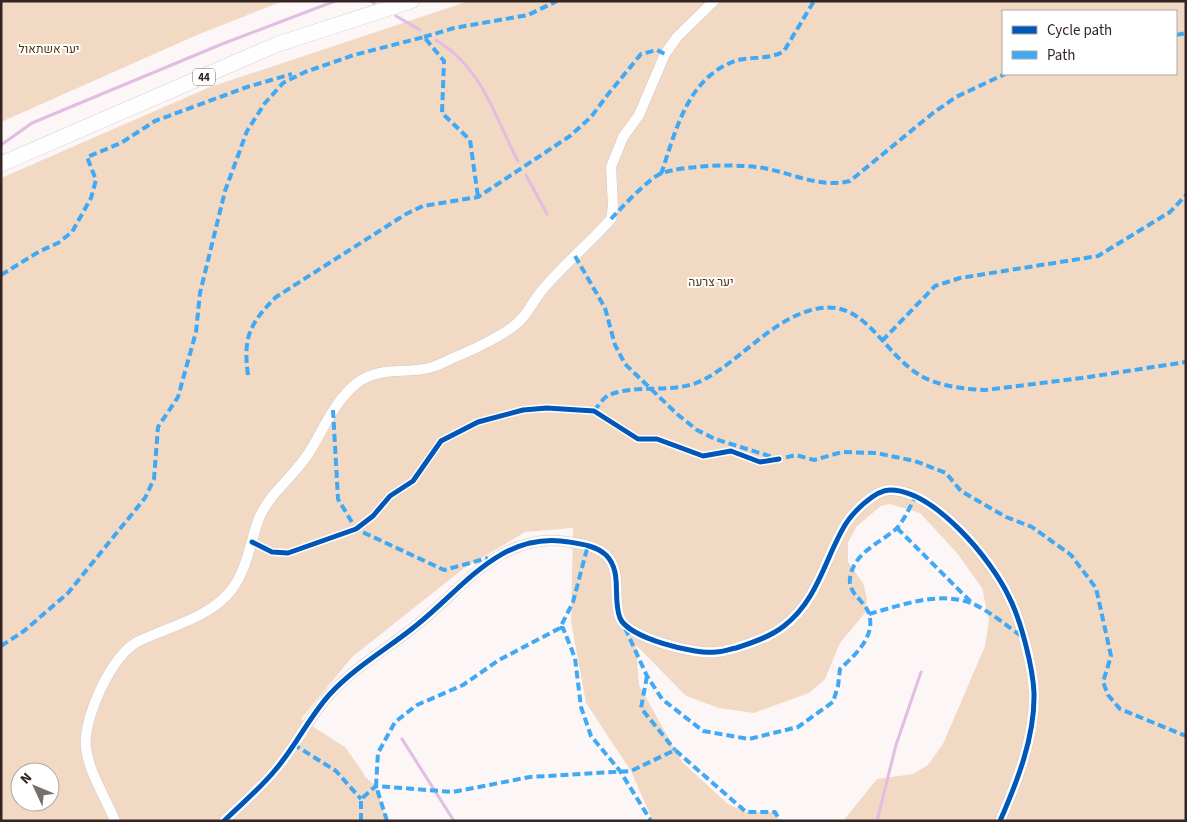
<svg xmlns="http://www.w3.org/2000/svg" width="1187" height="822" font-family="'Source Sans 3',Heebo,sans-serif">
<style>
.green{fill:#f2d9c4;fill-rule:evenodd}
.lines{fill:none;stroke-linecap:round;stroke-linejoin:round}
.stream{stroke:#e1bde1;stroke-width:3}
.minor-casing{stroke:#d2c7c8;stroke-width:11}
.highway-casing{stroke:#d2c7c8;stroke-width:16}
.minor{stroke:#fffefe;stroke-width:10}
.highway{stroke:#fffefe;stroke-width:15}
.quiet{stroke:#3fa9f5;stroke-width:4;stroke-dasharray:8 4;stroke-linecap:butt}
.cycleway-casing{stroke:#fff;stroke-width:8}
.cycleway{stroke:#0057b8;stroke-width:5}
.labels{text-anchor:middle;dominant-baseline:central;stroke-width:4;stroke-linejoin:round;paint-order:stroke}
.shield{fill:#fff;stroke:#716666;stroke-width:1}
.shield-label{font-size:11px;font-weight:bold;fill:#342424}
.park-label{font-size:12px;fill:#523108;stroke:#fff}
</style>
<rect width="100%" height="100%" fill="#fcf6f7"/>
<!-- green -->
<g class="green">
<path d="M1,1H283L197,35L1,122Z"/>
<path d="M469,1H1186V821H843L877,779L913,774L928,765L943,744L985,646L989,620L982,588L957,553L920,513L890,504L881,506L857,526L848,542V562L863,583L867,598L865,613L840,643L825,679L809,693L754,713L719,708L686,696L636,645L639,685L682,762L728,804L746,812H775L780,821H653L631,771L586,703L571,621L573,528L525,532L463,569L352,657L301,719L345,747L364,774V776L376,786L387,821H1V178L210,87ZM1003,11H1176V74H1003ZM20,772H50V802H20Z"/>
</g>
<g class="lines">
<!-- stream -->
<g class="stream">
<path d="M371,1L374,3"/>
<path d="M396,16L420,30"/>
<path d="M436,40C483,68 494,116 518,161"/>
<path d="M1,145L32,123L222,44L335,1"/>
<path d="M526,175L547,214"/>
<path d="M402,739L454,821"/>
<path d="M877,821L896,745L921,672"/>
</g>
<!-- minor casing -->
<g class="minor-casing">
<g id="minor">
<path d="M115,821C106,798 89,773 86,748C82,720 112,655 137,642C167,627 211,618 232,589C248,568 250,540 260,516C271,492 294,476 308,454C324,430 333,402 357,383C379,366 404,374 429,368C437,366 445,362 453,358C472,350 494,340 511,328C527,318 532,301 544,288C565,263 590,243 611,219L613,206L611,167L623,137L639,115L665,54L677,37L714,1"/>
<path d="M224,821C241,804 261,788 276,769C296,746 309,717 330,694C356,666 389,648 418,624C463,588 502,530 569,542C582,544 596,546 606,555C623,572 612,598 620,618C628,638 696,655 716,652C723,652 730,649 736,648C752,643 770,637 784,626C818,600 825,558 845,525C853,512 875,490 890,490C934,490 992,560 1009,597C1021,620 1033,668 1034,693C1035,737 1017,782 1000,821"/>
</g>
</g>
<!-- highway casing -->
<g class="highway-casing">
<path id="highway" d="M1,164L278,44L411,1"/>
</g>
<!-- minor -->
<use href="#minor" class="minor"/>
<!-- highway -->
<use href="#highway" class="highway"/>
<!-- quiet -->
<g class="quiet">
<path d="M1176,35L1186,33"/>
<path d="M424,37L454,28L528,15L557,1"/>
<path d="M661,174C676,131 687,78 735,61C751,56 770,60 784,51L814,1"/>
<path d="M611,219C621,208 649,178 662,173C685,165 744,163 768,169C797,175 821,188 850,181L933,113L956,97L1005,74"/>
<path d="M575,256L605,308L615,345L625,364L677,414L697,430L715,439L779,459L796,455L814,460L842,452L876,453L915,461L946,473L961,491L1006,517L1032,527L1071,555L1096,588L1111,656L1103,682L1108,695L1120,709L1186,736"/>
<path d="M1,275L40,251L58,243L72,232L91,198L96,180L87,157L121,143L155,121L247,87L292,74"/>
<path d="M882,341L935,286L960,278L1098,256L1170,212L1186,195"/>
<path d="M248,375C243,338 249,324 276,297L406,214L423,206L478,197L570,136L591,117L609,93L641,54L657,50L665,54"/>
<path d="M333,410L338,499L356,529L444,570L488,558"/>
<path d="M594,411C598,406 604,397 609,395C639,383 673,395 703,380C738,362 769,323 808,311C863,293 879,349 918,374C936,386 964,389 985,390L1082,378L1186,362"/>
<path d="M897,528L972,603"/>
<path d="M869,614C902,605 938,591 971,603C987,609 1008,627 1023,637"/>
<path d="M560,628H563L575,658L581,707L591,736L620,771L651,821"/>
<path d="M625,628L647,676L662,699L703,731L749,739L798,727L833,702L838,686L840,669C854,656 876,637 869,614C865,600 848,595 850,578C854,552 879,544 896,529C904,521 910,506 916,496"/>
<path d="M1,646L24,631L68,593L145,498L154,479L158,427L178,397L196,332L200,293L225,191L247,131L265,103L283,83L305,72L354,55L424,37L444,61L442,113L470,140L478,197"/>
<path d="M647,676L641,708L675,750"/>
<path d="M293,744L336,771L361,799"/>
<path d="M361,821V799L376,786L453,792L530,777L631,771L675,750L746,812H775L780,821"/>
<path d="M387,821L376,786L378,753L395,722L417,705L463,685L499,660L560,628L573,602L588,545"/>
</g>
<!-- cycleway casing -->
<g class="cycleway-casing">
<g id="cycleway">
<path d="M252,542L272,552L288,553L356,529L373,516L390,496L413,481L441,441L478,422L523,410L547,408L594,411L638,439H657L703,456L731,451L760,462L779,459"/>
<path d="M224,821C241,804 261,788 276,769C296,746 309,717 330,694C356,666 389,648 418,624C463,588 502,530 569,542C582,544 596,546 606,555C623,572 612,598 620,618C628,638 696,655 716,652C723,652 730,649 736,648C752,643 770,637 784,626C818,600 825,558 845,525C853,512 875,490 890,490C934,490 992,560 1009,597C1021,620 1033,668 1034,693C1035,737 1017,782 1000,821"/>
</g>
</g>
<!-- cycleway -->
<use href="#cycleway" class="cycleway"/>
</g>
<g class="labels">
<!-- shield labels -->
<rect class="shield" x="193" y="68.5" width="22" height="17" rx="4"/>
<g class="shield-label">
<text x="204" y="77">44</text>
</g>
<!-- park labels -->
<g class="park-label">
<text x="49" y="49">יער אשתאול</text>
<text x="711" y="282">יער צרעה</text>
</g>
</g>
<!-- border -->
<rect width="1187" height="822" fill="none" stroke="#342424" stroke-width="5"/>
<!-- legend -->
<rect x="1002" y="10" width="175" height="65" fill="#ffffff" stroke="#aea7a7"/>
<rect x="1012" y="26" width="25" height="8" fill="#0057b8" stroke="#aea7a7"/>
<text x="1047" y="35" font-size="15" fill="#342424">Cycle path</text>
<rect x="1012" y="51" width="25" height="8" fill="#3fa9f5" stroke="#aea7a7"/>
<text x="1047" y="60" font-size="15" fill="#342424">Path</text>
<!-- north arrow -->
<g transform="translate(35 787) rotate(314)"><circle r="24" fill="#ffffff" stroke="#aea7a7"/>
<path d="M0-4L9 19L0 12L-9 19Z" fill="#7a6e6e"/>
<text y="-8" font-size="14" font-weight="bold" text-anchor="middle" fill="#342424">N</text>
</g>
</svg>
